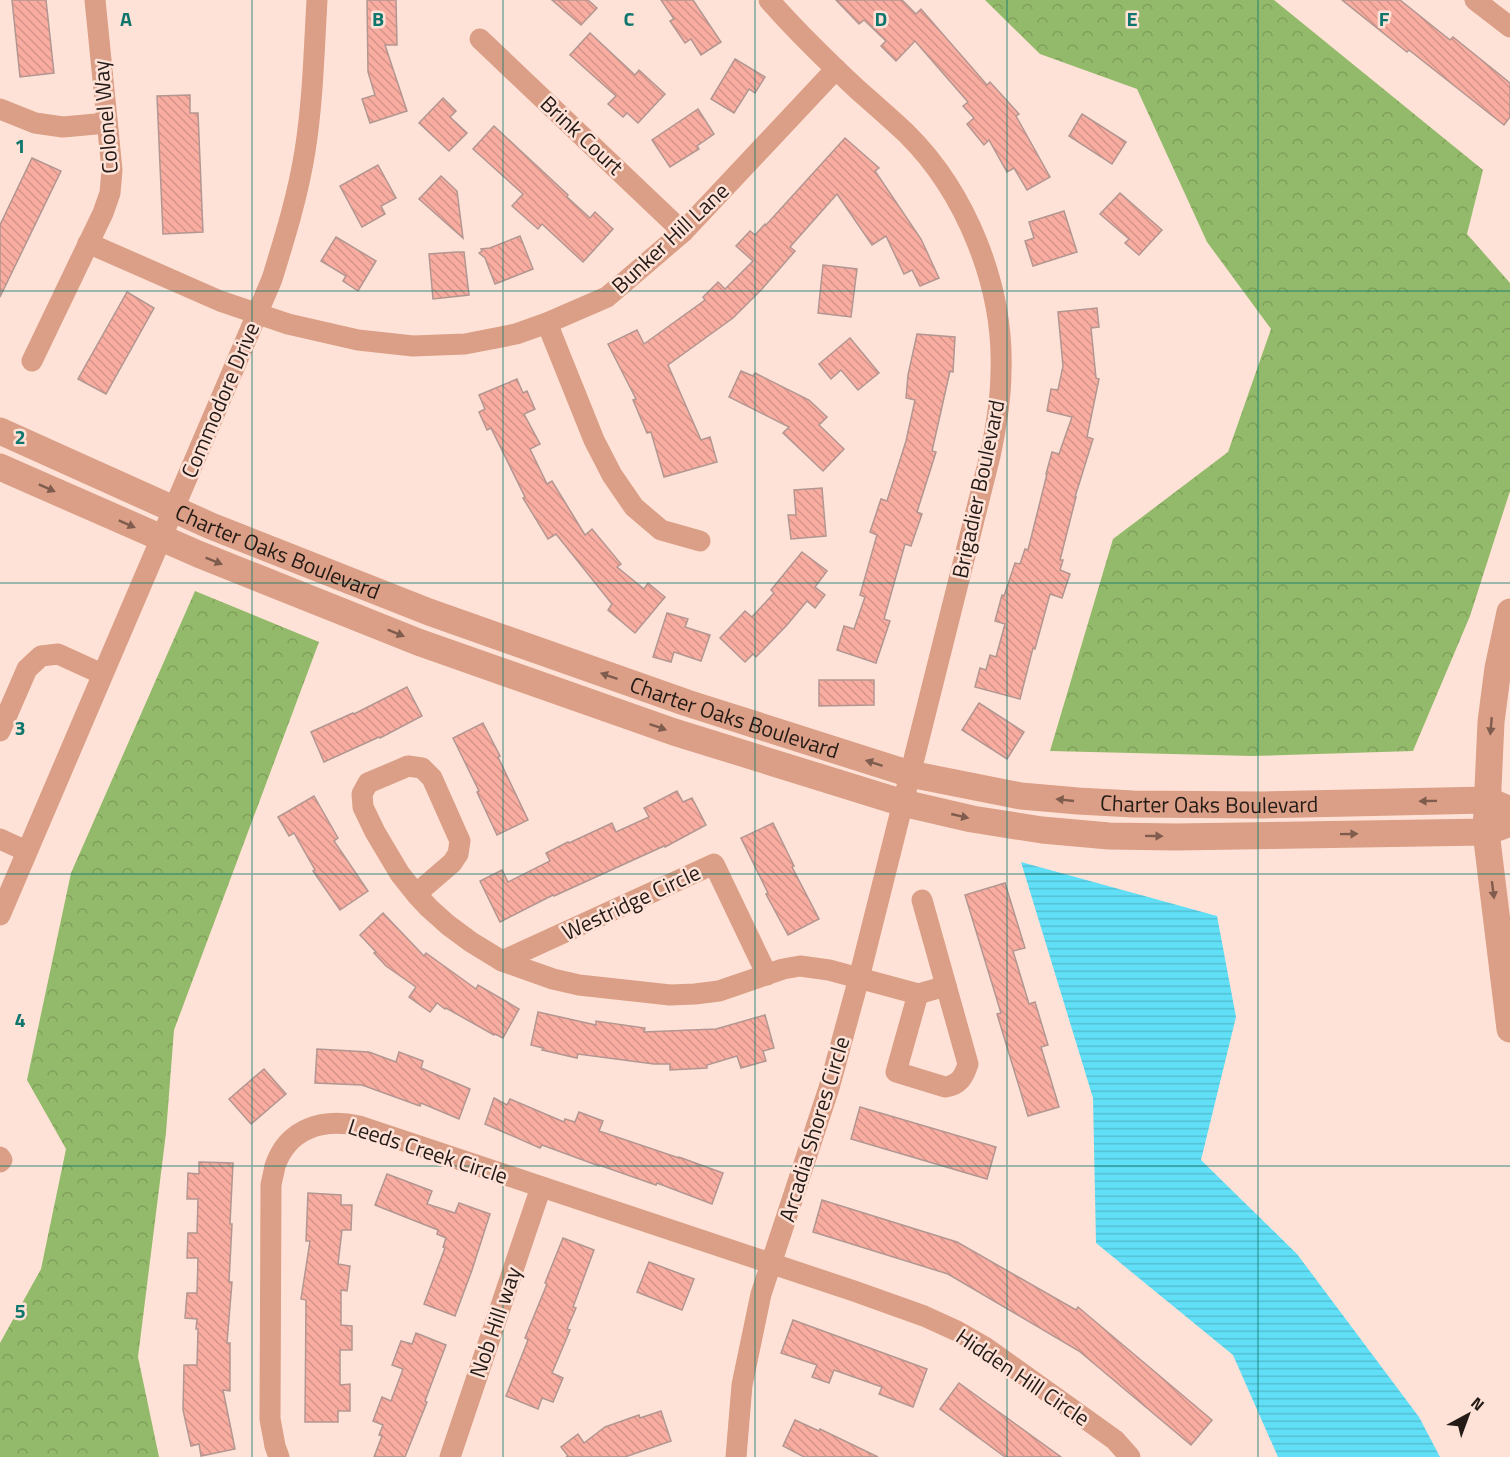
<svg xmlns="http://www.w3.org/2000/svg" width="1510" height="1457" font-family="'Titillium Web',sans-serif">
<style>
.forest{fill:url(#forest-crowns)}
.water{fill:url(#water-rules)}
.building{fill:url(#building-back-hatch);stroke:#b29691;stroke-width:1.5}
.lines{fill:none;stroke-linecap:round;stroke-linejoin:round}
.minor{stroke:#da9f86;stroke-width:21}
.tertiary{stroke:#da9f86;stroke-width:27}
.oneway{fill:#7f5c4e}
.grid{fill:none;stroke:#0f766e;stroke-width:1.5;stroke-opacity:0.55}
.labels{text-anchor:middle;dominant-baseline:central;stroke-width:5;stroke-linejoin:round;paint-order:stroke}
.street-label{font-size:22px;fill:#241a16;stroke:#ffe2d7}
.grid-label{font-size:20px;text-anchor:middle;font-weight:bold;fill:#0f766e;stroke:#ffe2d7;stroke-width:5;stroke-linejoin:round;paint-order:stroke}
</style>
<defs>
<pattern id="forest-crowns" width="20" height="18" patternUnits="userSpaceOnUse" patternTransform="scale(1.5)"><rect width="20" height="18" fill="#93ba6a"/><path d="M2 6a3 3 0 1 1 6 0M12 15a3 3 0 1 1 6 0" fill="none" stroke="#7f9f5b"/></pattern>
<pattern id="water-rules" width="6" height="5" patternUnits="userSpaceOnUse" patternTransform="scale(1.5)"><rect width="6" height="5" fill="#61dff6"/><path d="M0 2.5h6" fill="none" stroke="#54bfd2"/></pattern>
<pattern id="building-back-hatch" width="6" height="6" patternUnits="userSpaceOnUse" patternTransform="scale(1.5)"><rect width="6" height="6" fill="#f9ada1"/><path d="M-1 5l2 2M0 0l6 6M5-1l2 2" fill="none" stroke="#d5948a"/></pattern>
</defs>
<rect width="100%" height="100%" fill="#ffe2d7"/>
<!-- forest -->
<g class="forest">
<path d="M985,0H1274L1483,170L1467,234L1510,283V491L1470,616L1413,751L1252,756L1050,751L1113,539L1228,452L1271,329L1207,242L1137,89L1040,54Z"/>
<path d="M195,591L319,642L174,1030L166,1133L138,1357L159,1457H0V1343L41,1269L66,1149L27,1080L71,873Z"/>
</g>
<!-- water -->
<path class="water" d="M1021,862L1217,916L1236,1017L1201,1160L1297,1254L1419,1417L1440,1457H1278L1233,1355L1096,1243L1093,1098Z"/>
<!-- building -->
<g class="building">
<path d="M12,0H46L54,73L20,77Z"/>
<path d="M367,0H396L397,45H385L407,111L370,123L362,99L375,95L368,72Z"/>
<path d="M552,0H588L597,8L581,25Z"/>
<path d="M661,0H693L721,42L701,55L691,39L685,43L670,21L674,19Z"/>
<path d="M836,0H902L916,14L921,9L987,85L990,82L1019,114L1016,116L1050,177L1027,190L1014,168L1007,172L989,140L984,145L967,124L974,118L963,106L968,102L915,41L896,61L881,46L886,41L864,20L859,24Z"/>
<path d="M1342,0H1400L1450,40L1453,37L1510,83V117L1504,125L1409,50L1407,52Z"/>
<path d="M590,33L635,75L639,70L665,94L638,123L627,113L623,117L608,104L616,96L570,55Z"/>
<path d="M735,59L765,77L755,93L749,89L734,113L711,99Z"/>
<path d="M190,95V113H198L203,232L163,234L157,96Z"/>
<path d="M443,98L456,111L450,117L467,133L449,151L419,123Z"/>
<path d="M698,109L714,134L697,146L699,149L670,167L652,140Z"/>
<path d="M1082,114L1126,142L1112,164L1069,136Z"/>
<path d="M494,126L568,195L567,197L590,218L595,212L613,229L583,262L542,224L538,229L512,206L523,194L473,149Z"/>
<path d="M845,138L879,168L875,171L921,239L939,278L920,286L912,270L904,274L886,236L872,245L837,194L790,247L795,251L762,289L733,318L668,365L701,440L710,437L717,462L664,477L651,432L647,433L633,400L636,399L608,344L637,330L644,344L705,300L703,297L718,282L725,289L753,261L736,246L750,231L755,235L765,224L766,225Z"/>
<path d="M32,158L61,171L0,297V225Z"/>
<path d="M378,165L396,198L381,206L385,214L362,227L340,186Z"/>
<path d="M441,176L457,191L463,238L419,199Z"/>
<path d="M1120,193L1162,230L1139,255L1125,243L1129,239L1100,214Z"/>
<path d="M1064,211L1077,252L1033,266L1025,241L1034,238L1029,222Z"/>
<path d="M520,236L533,269L495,284L485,258L479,253L482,251L481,249L490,248Z"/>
<path d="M336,237L376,261L358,291L343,281L346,276L321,261Z"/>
<path d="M457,252H464L469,295L433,299L429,254Z"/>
<path d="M823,265L857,269L851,317L818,313Z"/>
<path d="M127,292L154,308L106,394L78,379Z"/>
<path d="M1097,308L1099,327L1091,328L1096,378L1099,379L1087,437L1093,439L1075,497H1076L1060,560H1063L1060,570L1070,574L1062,598L1050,594L1035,649L1033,648L1020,699L975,687L980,668L986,670L990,655L996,657L1005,624L995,621L1002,595L1004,596L1015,563L1020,564L1025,549L1028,550L1047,474H1046L1052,452L1059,454L1072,417L1047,411L1051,389L1058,390L1063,366L1058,312Z"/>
<path d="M917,334L955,337L953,372L950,371L932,451L936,452L917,512L922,514L911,546L905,544L884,619L890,621L876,663L837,650L844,626L854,629L865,597L860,595L877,535L870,532L881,499L887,501L906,441L915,400L906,398L908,375Z"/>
<path d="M850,338L879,373L858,390L841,370L831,379L819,364Z"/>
<path d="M741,371L753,376L755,373L809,400L827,417L819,425L844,449L823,471L783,433L789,427L729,397Z"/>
<path d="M517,379L523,393L527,391L535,409L524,414L540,444L530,449L547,484L552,481L585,535L592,529L621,564L617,567L644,589L648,583L665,597L635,633L608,610L612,604L556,534L548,539L523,498L525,497L491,428L487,430L479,412L485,409L479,395Z"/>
<path d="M822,488L826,536L791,539L788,515H796L794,490Z"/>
<path d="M802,552L827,571L815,587L825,595L815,608L807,601L787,625L756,657L753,654L745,662L720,638L745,611L752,617L774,593L771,590Z"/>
<path d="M667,613L688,619L685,627L710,635L701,661L674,652L671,662L653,657Z"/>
<path d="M819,680H874V705L819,706Z"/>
<path d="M407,687L422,716L380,738L379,737L324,762L311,732L353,713L354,714Z"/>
<path d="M979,703L1024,732L1007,759L962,730Z"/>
<path d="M483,723L500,756L498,757L528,820L497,835L477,792L479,791L453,738Z"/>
<path d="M677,791L683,802L692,798L706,825L665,847L664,846L554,896L553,895L500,922L480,881L502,870L508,882L550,861L546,853L568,842L569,843L612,823L616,832L649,817L644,808Z"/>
<path d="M314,796L338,838L334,841L368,891L340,910L313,871L315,870L294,833L289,836L278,817Z"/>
<path d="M773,823L794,866L792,867L819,919L788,935L766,894L768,893L741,838Z"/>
<path d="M1005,883L1025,948L1013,951L1029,1004L1035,1002L1048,1045L1041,1047L1059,1107L1028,1116L997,1014L1001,1013L965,895Z"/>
<path d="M383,913L424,956L426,953L476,989L478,985L519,1009L503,1038L495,1034L494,1035L446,1008L445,1009L437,1003L430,1012L409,997L416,987L386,966L374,953L376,952L360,935Z"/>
<path d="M538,1012L596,1025V1021L645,1028L644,1032L716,1029L765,1015L774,1048L763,1051L766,1061L741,1068L737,1056L707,1065V1068L670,1070V1064H654L578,1054L577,1058L542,1050L543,1048L531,1045Z"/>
<path d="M317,1049L369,1052L396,1062L399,1052L423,1061L421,1068L470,1089L459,1119L421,1103L420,1106L362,1085L315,1083Z"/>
<path d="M264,1069L286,1094L251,1124L229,1099Z"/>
<path d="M494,1098L507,1105L510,1099L564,1122L565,1119L575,1122L579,1112L603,1121L599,1131L679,1158V1157L723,1173L712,1204L657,1183L656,1185L599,1165V1166L542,1145L540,1148L485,1124Z"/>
<path d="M860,1107L996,1147L987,1179L851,1139Z"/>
<path d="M199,1162L233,1163L230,1224H232L229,1282H232L227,1343H230V1391L223,1390L235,1449L201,1456L199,1444L191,1446L183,1410L184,1365H197L198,1329H196L197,1319L185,1318L187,1293H197L198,1258H187L188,1233H197L198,1199H187L188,1173L199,1174Z"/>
<path d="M387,1174L432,1191L427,1204L455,1213L459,1203L490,1214L472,1270L455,1316L424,1304L445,1248L443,1247L446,1238L437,1234L438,1230L375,1205Z"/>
<path d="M308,1193L341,1195V1205H352L351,1230H342L338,1264L350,1266L347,1291L341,1290V1325L352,1326V1350H340V1385L350,1384V1411H338V1422H305L306,1300L301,1299L310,1241H306Z"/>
<path d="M822,1200L957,1242L1076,1310L1078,1307L1212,1420L1191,1445L1079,1351L948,1274L813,1232Z"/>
<path d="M563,1238L594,1250L573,1307L576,1308L567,1329L570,1330L552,1373L563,1378L553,1402L542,1398L538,1409L506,1396L528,1340L525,1338L547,1284L545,1283Z"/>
<path d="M649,1262L694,1279L682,1310L637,1292Z"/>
<path d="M793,1320L927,1369L913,1407L879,1394L882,1387L834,1370L829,1383L812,1377L817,1365L781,1353Z"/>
<path d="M416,1333L446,1345L425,1401L427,1402L405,1457H374L382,1436L379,1435L383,1425L373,1421L382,1397L391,1401L403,1369L392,1365L401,1341L412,1344Z"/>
<path d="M959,1383L1061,1457H1005L940,1409Z"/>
<path d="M661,1411L671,1441L625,1457H566L568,1456L561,1447L578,1434L584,1443L605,1427L639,1415L640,1418Z"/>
<path d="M795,1420L819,1431L820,1429L878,1457H804L783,1446Z"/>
</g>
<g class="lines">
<!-- minor -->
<g class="minor">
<path d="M1475,0L1510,27"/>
<path d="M480,39L683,232"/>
<path d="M0,109L35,123L63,127L107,123"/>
<path d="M88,243L220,301L288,324L358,340L413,346L465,344L516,334L547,323L607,297L683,232L836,69"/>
<path d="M547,323L594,440L612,475L634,507L661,530L700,541"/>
<path d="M32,361L103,213L110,193L112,170L95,0"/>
<path d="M0,731L27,669L41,656L58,654L102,674"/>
<path d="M0,839L26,851"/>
<path d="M416,894L452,863L458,854L460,841L432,778L422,768L408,766L368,783L362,794L363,807L375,832L400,874L416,894L429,908L448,925L471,942L502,961L553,979L579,985L670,995L695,994L719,991L783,969L800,966L829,970L918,994L946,986"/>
<path d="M0,915L272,279C285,237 298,195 305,151C313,101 314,50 317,0"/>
<path d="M502,961L714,864L767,975"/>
<path d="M918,994L896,1072L945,1087C959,1085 964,1077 968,1064L922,900"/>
<path d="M0,1157L2,1160L0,1162"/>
<path d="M279,1457L275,1446L270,1419L271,1185C272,1179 274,1172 275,1166C288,1128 323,1118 359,1126L854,1291L924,1316L957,1331L985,1347L1115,1440L1130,1457"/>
<path d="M450,1457L541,1187"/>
<path d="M736,1457L742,1385L761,1294L829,1088L859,978L990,456C996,428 1001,400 1001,371C1004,286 966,192 906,133C890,118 874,104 858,90C827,61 797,32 769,0"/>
</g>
<!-- tertiary -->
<g class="tertiary">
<path id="s1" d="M0,431L211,526L429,612L687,703L910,774L1021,796L1078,801L1133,804L1262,805L1487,800L1510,810"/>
<path d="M0,467L198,554L418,642L674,732L903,803L972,819L1042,830L1109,836L1176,837L1486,832L1510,823"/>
<path d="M1510,612L1498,668L1491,722L1486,832L1510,1029"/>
</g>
</g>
<!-- one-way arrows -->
<defs><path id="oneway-solid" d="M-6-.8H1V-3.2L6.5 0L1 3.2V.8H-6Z" transform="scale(1.5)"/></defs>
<g class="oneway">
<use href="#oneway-solid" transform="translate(47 488) rotate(24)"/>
<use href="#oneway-solid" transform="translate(127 524) rotate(24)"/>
<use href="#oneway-solid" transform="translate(214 561) rotate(22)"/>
<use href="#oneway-solid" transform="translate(396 633) rotate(22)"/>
<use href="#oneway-solid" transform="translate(609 676) rotate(-161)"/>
<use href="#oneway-solid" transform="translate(1491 726) rotate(95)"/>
<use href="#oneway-solid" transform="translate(658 727) rotate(19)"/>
<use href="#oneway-solid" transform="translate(874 763) rotate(-162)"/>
<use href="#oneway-solid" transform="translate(1065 800) rotate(-174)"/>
<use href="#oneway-solid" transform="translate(1428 801) rotate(179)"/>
<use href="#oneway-solid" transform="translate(960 816) rotate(13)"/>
<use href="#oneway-solid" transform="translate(1349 834) rotate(-1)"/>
<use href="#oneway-solid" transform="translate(1154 836) rotate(1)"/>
<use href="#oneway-solid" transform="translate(1493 890) rotate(83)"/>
</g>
<!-- grid -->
<path class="grid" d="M252,0V1457M503,0V1457M755,0V1457M1007,0V1457M1258,0V1457M0,291H1510M0,583H1510M0,874H1510M0,1166H1510"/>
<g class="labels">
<!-- street labels -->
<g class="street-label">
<text transform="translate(105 117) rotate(-95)">Colonel Way</text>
<text transform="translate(582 135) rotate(43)">Brink Court</text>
<text transform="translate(670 238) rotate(-43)">Bunker Hill Lane</text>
<text transform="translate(220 400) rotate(-67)">Commodore Drive</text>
<text transform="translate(978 489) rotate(-78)">Brigadier Boulevard</text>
<text stroke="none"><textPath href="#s1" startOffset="303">Charter Oaks Boulevard</textPath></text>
<text stroke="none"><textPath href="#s1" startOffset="789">Charter Oaks Boulevard</textPath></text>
<text stroke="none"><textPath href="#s1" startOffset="1275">Charter Oaks Boulevard</textPath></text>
<text transform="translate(631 902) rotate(-25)">Westridge Circle</text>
<text transform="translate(814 1129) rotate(-73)">Arcadia Shores Circle</text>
<text transform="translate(428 1151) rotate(18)">Leeds Creek Circle</text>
<text transform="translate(495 1322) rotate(-71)">Nob Hill way</text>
<text transform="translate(1023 1377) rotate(34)">Hidden Hill Circle</text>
</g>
</g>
<g class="grid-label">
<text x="126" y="26">A</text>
<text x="378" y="26">B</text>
<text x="629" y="26">C</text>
<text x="881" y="26">D</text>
<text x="1132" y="26">E</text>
<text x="1384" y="26">F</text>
<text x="20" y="153">1</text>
<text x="20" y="444">2</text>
<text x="20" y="735">3</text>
<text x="20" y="1027">4</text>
<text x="20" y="1318">5</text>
</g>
<!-- north arrow -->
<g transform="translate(1468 1415) rotate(41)" stroke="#ffe2d7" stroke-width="4.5" paint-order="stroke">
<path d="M0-4.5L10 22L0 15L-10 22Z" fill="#241a16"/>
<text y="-9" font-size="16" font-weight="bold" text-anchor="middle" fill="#241a16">N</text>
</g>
</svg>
